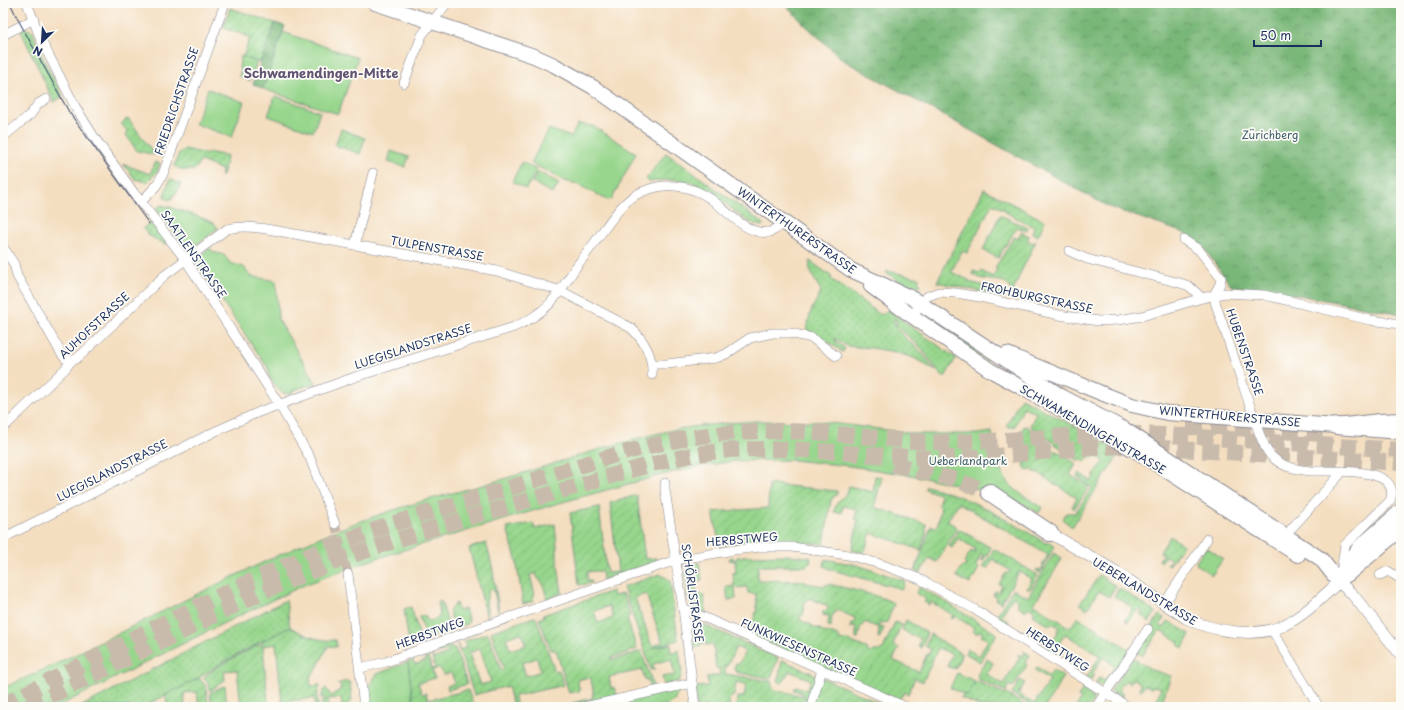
<svg xmlns="http://www.w3.org/2000/svg" width="1404" height="710" font-family="'Playpen Sans',sans-serif">
<style>
.grass{fill:url(#grass-dots);stroke:#598275}
.forest{fill:url(#forest-crowns);stroke:#4a736b}
.park{fill:#97d68c;stroke:#598275}
.garden{fill:url(#garden-furrows);stroke:#598275;fill-rule:evenodd}
.lines{fill:none;stroke-linecap:round;stroke-linejoin:round}
.minor-tunnel{stroke:#c9bbac;stroke-width:9;stroke-dasharray:9 4.5;stroke-linecap:butt}
.motorway-tunnel{stroke:#c9bbac;stroke-width:16;stroke-dasharray:16 8;stroke-linecap:butt}
.minor-casing{stroke:#88868f;stroke-width:10}
.tertiary-casing{stroke:#88868f;stroke-width:12}
.primary-casing{stroke:#88868f;stroke-width:16}
.motorway-casing{stroke:#88868f;stroke-width:18}
.minor{stroke:#fff;stroke-width:9}
.tertiary{stroke:#fff;stroke-width:11}
.primary{stroke:#fff;stroke-width:14}
.motorway{stroke:#fff;stroke-width:16}
.tram{stroke:#1b2f5e;stroke-width:1}
.labels{text-anchor:middle;dominant-baseline:central;stroke-width:3.5;stroke-linejoin:round;paint-order:stroke}
.street-label{font-size:11px;fill:#1b2f5e;stroke:#fdfcf7}
.park-label{font-size:11px;fill:#40616c;stroke:#fdfcf7}
.quarter-label{font-size:13px;font-weight:bold;fill:#625573;stroke:#fdfcf7}
</style>
<defs>
<pattern id="grass-dots" width="8" height="8" patternUnits="userSpaceOnUse"><rect width="8" height="8" fill="#97d68c"/><path d="M2 2h.1M6 6h.1" fill="none" stroke="#82b87b" stroke-width="1.8" stroke-linecap="round"/></pattern>
<pattern id="forest-crowns" width="20" height="18" patternUnits="userSpaceOnUse"><rect width="20" height="18" fill="#79b778"/><path d="M2 6a3 3 0 1 1 6 0M12 15a3 3 0 1 1 6 0" fill="none" stroke="#629566"/></pattern>
<pattern id="garden-furrows" width="10" height="10" patternUnits="userSpaceOnUse"><rect width="10" height="10" fill="#97d68c"/><path d="M-1 1l2-2M0 10L10 0M9 11l2-2" fill="none" stroke="#82b87b"/></pattern>
</defs>
<rect width="100%" height="100%" fill="#fdfcf7"/>
<filter id="ink" filterUnits="userSpaceOnUse"><feTurbulence type="fractalNoise" baseFrequency=".025" numOctaves="2"/><feDisplacementMap in="SourceGraphic" scale="8" xChannelSelector="R" yChannelSelector="G"/><feConvolveMatrix kernelMatrix="1 2 1 2 8 2 1 2 1" color-interpolation-filters="sRGB"/></filter>
<filter id="wash" filterUnits="userSpaceOnUse"><feTurbulence type="fractalNoise" baseFrequency=".012" numOctaves="4" result="noise"/><feDisplacementMap in="SourceGraphic" scale="16" xChannelSelector="R" yChannelSelector="G"/><feGaussianBlur stdDeviation="0.9" result="paint"/><feColorMatrix in="noise" values="0 0 0 0 0 0 0 0 0 0 0 0 0 0 0 0 0 1.4 0 .05"/><feComposite in="paint" operator="in"/></filter>
<g filter="url(#wash)">
<rect width="100%" height="100%" fill="#f4dec0"/>
<!-- grass -->
<g class="grass">
<path d="M24,28L33,31C37,51 54,78 63,96L54,102L20,29Z"/>
<path d="M810,261L831,276V279L881,315L888,310L956,358L945,377L940,374L922,349L896,325V319L893,321C897,334 911,341 920,351C926,357 930,365 936,371L914,358L895,352L871,348L847,346L836,339L835,341L845,348L843,352L816,334L806,331L811,311L821,291C817,283 807,270 810,261Z"/>
<path d="M923,313L989,356L986,361L922,315Z"/>
<path d="M286,600L290,627L221,663L199,678L143,707L82,706Z"/>
<path d="M438,601H441L450,630L427,638L419,617L425,615L427,620L432,621L440,616Z"/>
<path d="M456,603L458,611L465,609L469,621L467,624L455,628L449,611Z"/>
<path d="M411,607L421,640L409,645L404,609Z"/>
<path d="M679,689C678,693 676,698 673,701C665,710 634,707 622,707L621,702Z"/>
</g>
<!-- forest -->
<g class="forest">
<path d="M784,3H1401V314L1265,289L1231,286L1202,245L1184,233L1109,207L843,60L804,24Z"/>
<path d="M275,23L285,26L263,89L253,84Z"/>
</g>
<!-- park -->
<g class="park">
<path d="M283,32L358,58L338,114L263,89Z"/>
<path d="M241,56L257,62L250,81L239,76L241,70L239,68Z"/>
<path d="M208,89L244,102L232,137L195,124Z"/>
<path d="M275,96L320,112L313,132L268,116Z"/>
<path d="M578,124L593,126L636,153L612,199L607,200L577,184L565,181L531,163L549,129L571,137Z"/>
<path d="M391,151L409,157L405,167L388,162Z"/>
<path d="M522,162L537,170L526,189L512,181Z"/>
<path d="M538,172L559,183L553,194L532,182Z"/>
<path d="M161,205L170,207L202,218L214,223L218,228C209,235 198,247 186,247L156,209Z"/>
<path d="M210,248L213,252L224,255L230,263L244,267L250,276L276,281L278,319L316,383L297,389L289,394L283,393L278,389L268,375L269,373L268,368L194,260Z"/>
<path d="M887,271L920,278L918,280L921,285C910,290 897,279 886,273Z"/>
<path d="M757,421L824,422L917,434H977L992,432L995,463C1001,466 1001,473 1005,478C1013,491 1029,499 1042,507L1039,513L1025,505L995,494L964,486L916,476L850,466L792,460L736,461L701,466L665,474L559,503L374,559L304,585L224,623L57,707H3V688C108,642 208,585 313,540C340,528 369,518 397,509C436,496 477,488 517,475C567,460 617,442 669,431C698,425 727,423 757,421Z"/>
<path d="M1208,548L1223,559L1212,575L1197,565L1196,562L1205,549Z"/>
<path d="M408,662L414,707H369L367,689L377,674Z"/>
<path d="M957,673L975,681L968,696L950,688Z"/>
</g>
<!-- garden -->
<g class="garden">
<path d="M230,8L275,23L260,63L243,57L250,37L223,28Z"/>
<path d="M128,118L155,155L137,151L126,135L128,132L121,124Z"/>
<path d="M341,129L365,138L360,154L335,145Z"/>
<path d="M185,149L207,154L208,152L227,156L223,176H221L222,170L201,161L194,170H183L174,166L179,153Z"/>
<path d="M666,153L764,224L761,226C749,223 741,217 732,209C700,183 691,176 649,182L646,179Z"/>
<path d="M155,162L160,164L157,172L147,182L135,179L123,164L150,174Z"/>
<path d="M170,179L181,184L176,194H174L172,198L170,200L165,198L164,195Z"/>
<path d="M984,189L1045,221L1038,236L1032,233L1034,227L1005,212V210L992,204L967,253L962,251L951,272L969,280V282L998,289L1001,292V296L937,282Z"/>
<path d="M1000,215L1028,228L1026,231L1017,227L998,258L983,250Z"/>
<path d="M151,222L167,244L166,245L148,235L143,228Z"/>
<path d="M1021,232L1029,236L1027,240L1033,243L1036,241L1020,274L1011,297H1010C1014,272 986,286 973,274V271L980,273L981,271L993,277L997,269L995,268L1014,237L1018,239Z"/>
<path d="M1021,398L1071,424L1120,452L1072,527L1062,519L1066,513H1075L1092,488L1077,476L1079,473L1091,481L1094,477L1093,476L1104,461L1096,456L1092,458L1089,456L1085,462L1082,460H1077L1030,426L1036,413L1024,407L1014,427H1008L1006,426Z"/>
<path d="M1026,426L1052,445L1051,449C1062,454 1066,455 1076,464L1070,475L1088,486V489L1074,509L1072,507L1077,498L1057,485L1056,486L1038,472L1037,473L1030,469L1029,471L1025,468L1023,455L1024,454L1021,431H1023V427Z"/>
<path d="M875,476L882,477L874,507L926,524V533L921,550L871,533L864,553L852,550L858,520L855,519L857,509L843,506L842,513L834,512C837,496 846,500 849,486L873,492Z"/>
<path d="M769,484L837,491V494L831,500L824,544C789,541 756,542 721,545L720,547L713,512L768,508Z"/>
<path d="M926,486C970,496 1007,520 1046,543L1048,542L1055,546L1040,573L1036,571L1037,569L1040,570L1048,555L959,503L947,521L957,527L937,562L929,558L921,572L919,573L915,571L931,526L937,527L941,507L938,505L941,495L925,489Z"/>
<path d="M637,495L645,559L656,558L657,561L603,580L602,572L596,571L587,572V580H591L592,583L579,585L570,513L599,507L607,573L618,572L610,503C620,501 628,497 637,495Z"/>
<path d="M533,523L535,529L555,524L557,546V558L562,593L547,599L543,584L537,577L536,573L530,575L535,595L532,596L534,601L523,604L516,559L507,528Z"/>
<path d="M959,529L991,548L983,561L981,560L984,556L981,554L976,565L979,568L970,584L956,576L963,566L965,567L966,564L964,562L971,551L974,553L975,549L958,538L952,548L949,546Z"/>
<path d="M1170,536L1183,545L1169,566L1167,565L1171,560L1166,556L1161,562L1159,560L1163,554L1160,552Z"/>
<path d="M486,543L492,565L499,611L498,612L494,590L489,589L486,603L488,616L487,618L469,548Z"/>
<path d="M994,549L1038,575L1030,589L1027,588L1032,579L1019,572L1001,603L996,600L997,598L993,595L995,591L998,593L1002,585L999,584L1006,573L1008,574L1010,571L993,559L987,569L983,567Z"/>
<path d="M1054,553L1062,559L1034,604L1070,628L1078,617L1130,650L1105,685L1102,686L1096,682L1099,678L1103,680H1105L1115,666L1103,657L1093,673L1094,675L1091,680L1087,677L1100,656L1065,634L1052,654L1046,650L1058,632L1057,631L1059,627L1052,623L1050,626L1033,615L1035,612L1028,607L1026,611L1017,605L1019,602L1013,597L1001,616L1009,622L1008,626L995,618L1013,589L1028,597Z"/>
<path d="M786,555L810,557L811,562L807,566H758V580L805,581V583L824,586L828,584C841,587 888,597 894,604L887,622L882,623L880,622L878,626L884,628L879,639H878L879,628L865,622L860,628L858,639H856V627L850,628L851,623H854L855,618L837,610L832,616L831,627L828,626L829,615L823,616V611L827,610L828,606L809,598L804,604L803,615L799,616L802,621L812,625V627L820,629V630L826,633L827,632L840,637L839,640L843,641L845,639L868,649L867,651L870,653L873,651H879L883,649L895,622L901,625L893,645L899,648L893,660L919,672L927,654L928,655L931,649L925,646L930,634L962,654L955,669L947,666L952,654L938,648L923,682L915,678L908,694L905,692L901,697L897,700L750,635L757,607L756,594L748,593L747,587L735,588L736,599L728,600L726,587L734,586L733,572L736,573L735,561L729,560L730,558L733,557L734,560L737,559V557L744,556Z"/>
<path d="M825,559L857,565L905,581L902,589L832,570L824,566Z"/>
<path d="M699,563L702,580L695,581L697,594L704,595L706,614L694,608L688,599L685,574L690,565Z"/>
<path d="M660,574L670,580L678,640L652,648L671,644V653L679,650L682,672L679,681L664,685L662,677L675,675L671,659L653,664L654,670H651L623,587ZM646,594L662,642L652,646L635,598Z"/>
<path d="M1099,575L1116,586L1109,597L1099,591L1087,609L1080,604Z"/>
<path d="M919,587L944,601L997,634L984,654L980,662L965,653L967,649L979,656L988,640L981,636L983,633L979,631L977,634L973,631L974,628L955,616L953,619L951,618L953,615L931,602L929,605L924,602L926,599L916,593Z"/>
<path d="M1119,588L1156,612L1149,622L1140,614L1142,611L1139,609L1137,611L1135,612L1128,622L1125,620L1133,608L1114,596Z"/>
<path d="M612,591L614,596L623,594L630,615L627,619L637,649L611,658L612,660L641,651L650,676L653,687L650,688L648,680H645L642,670L609,677L611,688H615L617,696L575,704L572,703L593,698L592,694L594,693L590,677L577,680L580,691L569,693L556,650H551L539,619L544,617L543,615ZM609,606L613,618L598,623L594,611Z"/>
<path d="M1159,615L1164,618L1160,625L1164,628L1168,621L1190,634L1183,648L1178,645L1179,642L1160,630L1142,656L1136,651Z"/>
<path d="M534,617L536,618L555,671L559,670L564,685L515,696L516,703L514,704V707H513L508,686L474,695L457,643L459,650L466,648L464,641L488,633L501,670L504,669L491,632ZM521,633L526,645L510,650L506,638ZM480,649L491,682L480,685L469,653ZM537,658L541,671L526,676L522,663Z"/>
<path d="M906,620L927,633L921,648L919,647L920,645H918L921,639L907,633V632L902,630Z"/>
<path d="M700,623L778,658L771,678L739,673L736,672L734,668L736,663L739,664L745,651L736,647L727,666L724,667L725,674L771,681L772,687L775,690L804,696V694L794,690L796,686L807,690L811,680L789,671L784,681L781,683L778,681L782,660L889,707H876L861,699L859,703L860,704L859,707H738L736,705L738,697H744L746,684L736,682L734,696L729,698L730,707H697L695,687L708,686L707,677L720,675L719,668H716L713,644L706,645V643L700,644V647H695L692,629L694,625Z"/>
<path d="M290,627C304,635 320,642 336,640L337,647L328,646L315,672L312,673V675H310L311,686L320,685L317,696L318,707H316L314,698L282,702L276,644L263,646L268,703H275L276,707H241L237,670L224,671L225,680L210,691L209,684L203,678L220,665L258,645H263L262,641Z"/>
<path d="M449,645L451,648H455L467,684L448,690L447,686L455,683L451,673L443,675L439,667L432,671L435,678L418,683L422,694L426,693L428,700L468,690L474,707H469L468,703L448,707H414L408,662L413,659V663L417,664L426,661L425,655L427,654L432,669L435,668L431,653L433,659L448,653L447,650L439,652L437,650Z"/>
<path d="M1023,651L1030,655L1025,663L1027,665L1013,687L1009,685L1006,690L1007,692L978,679L977,677L981,666L983,667L987,659L993,663L987,674L1003,684L1020,657L1018,656L1019,654L1023,656L1025,653Z"/>
<path d="M1133,658L1152,670L1171,676L1160,707H1154L1161,688L1154,686L1151,688L1145,685L1141,690L1139,689L1141,684L1133,678L1130,683L1126,680L1124,684L1122,683L1119,686L1121,688L1119,691L1123,694L1122,697L1112,692L1111,689Z"/>
<path d="M1037,667L1049,676L1053,670L1063,677L1058,684L1059,685L1045,707H1034L1012,694L1020,680L1025,683L1018,694L1034,704L1050,680L1035,670Z"/>
<path d="M199,678L206,686L208,707H199L197,692L184,693L185,704L178,707H167L166,695Z"/>
<path d="M347,681L350,683L352,701L346,706L342,707L341,698L328,699L329,707H323L321,702H325V698H321L323,692L326,688L331,696L340,690V689L341,687L339,684L338,685L337,684Z"/>
<path d="M975,681L1010,696L1028,707H981L961,698L963,694L968,696Z"/>
<path d="M225,686L227,707H211L210,693L221,687Z"/>
<path d="M1083,689L1093,698V702L1090,707H1076L1081,699L1078,697Z"/>
</g>
</g>
<g filter="url(#ink)">
<g class="lines">
<!-- minor-tunnel -->
<path class="minor-tunnel" d="M335,524L348,574"/>
<!-- motorway-tunnel -->
<g class="motorway-tunnel">
<path d="M1187,427H1219L1323,434"/>
<path d="M893,464L953,479L989,492"/>
<path d="M3,705C116,648 227,587 345,541C402,519 461,503 519,485C581,466 644,443 709,435C748,430 787,430 826,433C862,436 898,441 935,442C998,443 1061,434 1124,434C1163,434 1202,437 1241,440C1294,443 1348,447 1401,450"/>
<path d="M28,707C82,681 136,654 189,628C229,608 269,588 310,572C387,540 467,518 547,495C597,481 647,463 698,454C777,441 856,457 935,458C1000,459 1066,447 1131,446L1401,463"/>
</g>
<!-- minor casing -->
<g class="minor-casing">
<g id="minor">
<path d="M27,3L41,40L76,108L94,137L134,193L185,259L279,404L310,458L335,524"/>
<path d="M3,35L34,19"/>
<path d="M404,83L422,35L447,3"/>
<path d="M3,137L31,114L38,104L46,99"/>
<path d="M142,201L156,186L163,174L225,3"/>
<path d="M1184,240L1199,250L1221,278L1220,284L1214,295L1216,305C1228,339 1239,373 1250,406C1256,422 1259,438 1268,452C1272,458 1278,462 1284,465C1292,469 1302,470 1310,471C1326,472 1404,464 1390,501L1345,545L1341,572"/>
<path d="M355,245L373,173"/>
<path d="M3,247L14,264L17,276L61,353L65,358L71,361"/>
<path d="M1069,251L1087,259L1180,283L1189,286L1202,298"/>
<path d="M914,317L919,303L928,296L939,292L956,293L980,297L1059,315L1098,321L1118,320L1142,316L1202,298L1225,293L1264,295L1370,320L1401,324"/>
<path d="M653,364H667L716,358L726,354L750,338L773,333H790L812,338L836,356"/>
<path d="M3,428L65,369L71,361L76,359L82,354L165,275L227,229C244,225 260,228 278,231L497,271L561,291L631,328C645,341 653,356 652,375"/>
<path d="M665,483V490L683,608L695,707"/>
<path d="M1291,529L1343,471"/>
<path d="M3,538L216,431L259,412L355,377L514,327C549,312 556,297 576,267C586,254 596,241 605,228C617,212 627,196 647,190C668,182 692,186 711,199C726,210 749,237 770,232C776,230 780,226 785,222"/>
<path d="M348,574L364,707"/>
<path d="M1380,575L1388,571L1401,579"/>
<path d="M1164,604L1207,539"/>
<path d="M683,608L906,707"/>
<path d="M1272,630L1319,707"/>
<path d="M360,668L386,662L453,637L676,560L734,550L760,547H792L848,555L880,564L920,579L974,609L1128,707"/>
<path d="M812,702L822,670"/>
<path d="M584,707L692,683"/>
<path d="M1096,707L1148,629"/>
</g>
</g>
<!-- tertiary casing -->
<g class="tertiary-casing">
<path id="tertiary" d="M1050,533L1115,571L1186,618C1211,631 1257,639 1284,625C1305,615 1322,597 1339,582L1353,595L1401,655"/>
</g>
<!-- primary casing -->
<g class="primary-casing">
<g id="primary">
<path d="M375,3L534,56L554,65L593,87L851,270L912,298L1061,396L1124,429L1321,559L1339,582"/>
<path d="M871,286L899,307L990,370L1136,451L1298,555"/>
<path d="M1007,354L1101,393L1132,405L1167,413L1336,426L1380,421L1401,420"/>
<path d="M1347,575L1401,529"/>
</g>
</g>
<!-- motorway casing -->
<g class="motorway-casing">
<g id="motorway">
<path d="M1336,426L1401,431"/>
<path d="M989,492L1050,533"/>
<path d="M1339,582L1360,548L1401,512"/>
</g>
</g>
<!-- minor -->
<use href="#minor" class="minor"/>
<!-- tertiary -->
<use href="#tertiary" class="tertiary"/>
<!-- primary -->
<use href="#primary" class="primary"/>
<!-- motorway -->
<use href="#motorway" class="motorway"/>
<!-- tram -->
<path class="tram" d="M10,3L21,25L69,112L149,224"/>
</g>
</g>
<g class="labels">
<!-- street labels -->
<g class="street-label">
<text transform="translate(176 101) rotate(-71)">FRIEDRICHSTRASSE</text>
<text transform="translate(797 230) rotate(35)">WINTERTHURERSTRASSE</text>
<text transform="translate(437 248) rotate(10)">TULPENSTRASSE</text>
<text transform="translate(194 254) rotate(55)">SAATLENSTRASSE</text>
<text transform="translate(1037 297) rotate(12)">FROHBURGSTRASSE</text>
<text transform="translate(94 325) rotate(-43)">AUHOFSTRASSE</text>
<text transform="translate(413 346) rotate(-18)">LUEGISLANDSTRASSE</text>
<text transform="translate(1245 352) rotate(71)">HUBENSTRASSE</text>
<text transform="translate(1230 416) rotate(5)">WINTERTHURERSTRASSE</text>
<text transform="translate(1093 429) rotate(30)">SCHWAMENDINGENSTRASSE</text>
<text transform="translate(112 470) rotate(-27)">LUEGISLANDSTRASSE</text>
<text transform="translate(742 539) rotate(-5)">HERBSTWEG</text>
<text transform="translate(1145 591) rotate(31)">UEBERLANDSTRASSE</text>
<text transform="translate(693 593) rotate(82)">SCHÖRLISTRASSE</text>
<text transform="translate(430 633) rotate(-20)">HERBSTWEG</text>
<text transform="translate(799 647) rotate(24)">FUNKWIESENSTRASSE</text>
<text transform="translate(1058 649) rotate(33)">HERBSTWEG</text>
</g>
<!-- park labels -->
<g class="park-label">
<text x="1270" y="134">Zürichberg</text>
<text x="968" y="460">Ueberlandpark</text>
</g>
<!-- quarter labels -->
<g class="quarter-label">
<text x="321" y="72">Schwamendingen-Mitte</text>
</g>
</g>
<!-- margin -->
<rect width="1404" height="710" fill="none" stroke="#fdfcf7" stroke-width="16"/>
<!-- north arrow -->
<g transform="translate(42 42) rotate(205)" stroke="#fdfcf7" stroke-width="3" paint-order="stroke">
<path d="M0-3L7 15L0 10L-7 15Z" fill="#1b2f5e"/>
<text y="-6" font-size="11" font-weight="bold" text-anchor="middle" fill="#1b2f5e">N</text>
</g>
<!-- scale -->
<path d="M1254 40v6h67v-6" fill="none" stroke="#1b2f5e" stroke-width="2"/>
<text x="1260" y="40" font-size="12" fill="#1b2f5e" stroke="#fdfcf7" stroke-width="3" paint-order="stroke">50 m</text>
</svg>
